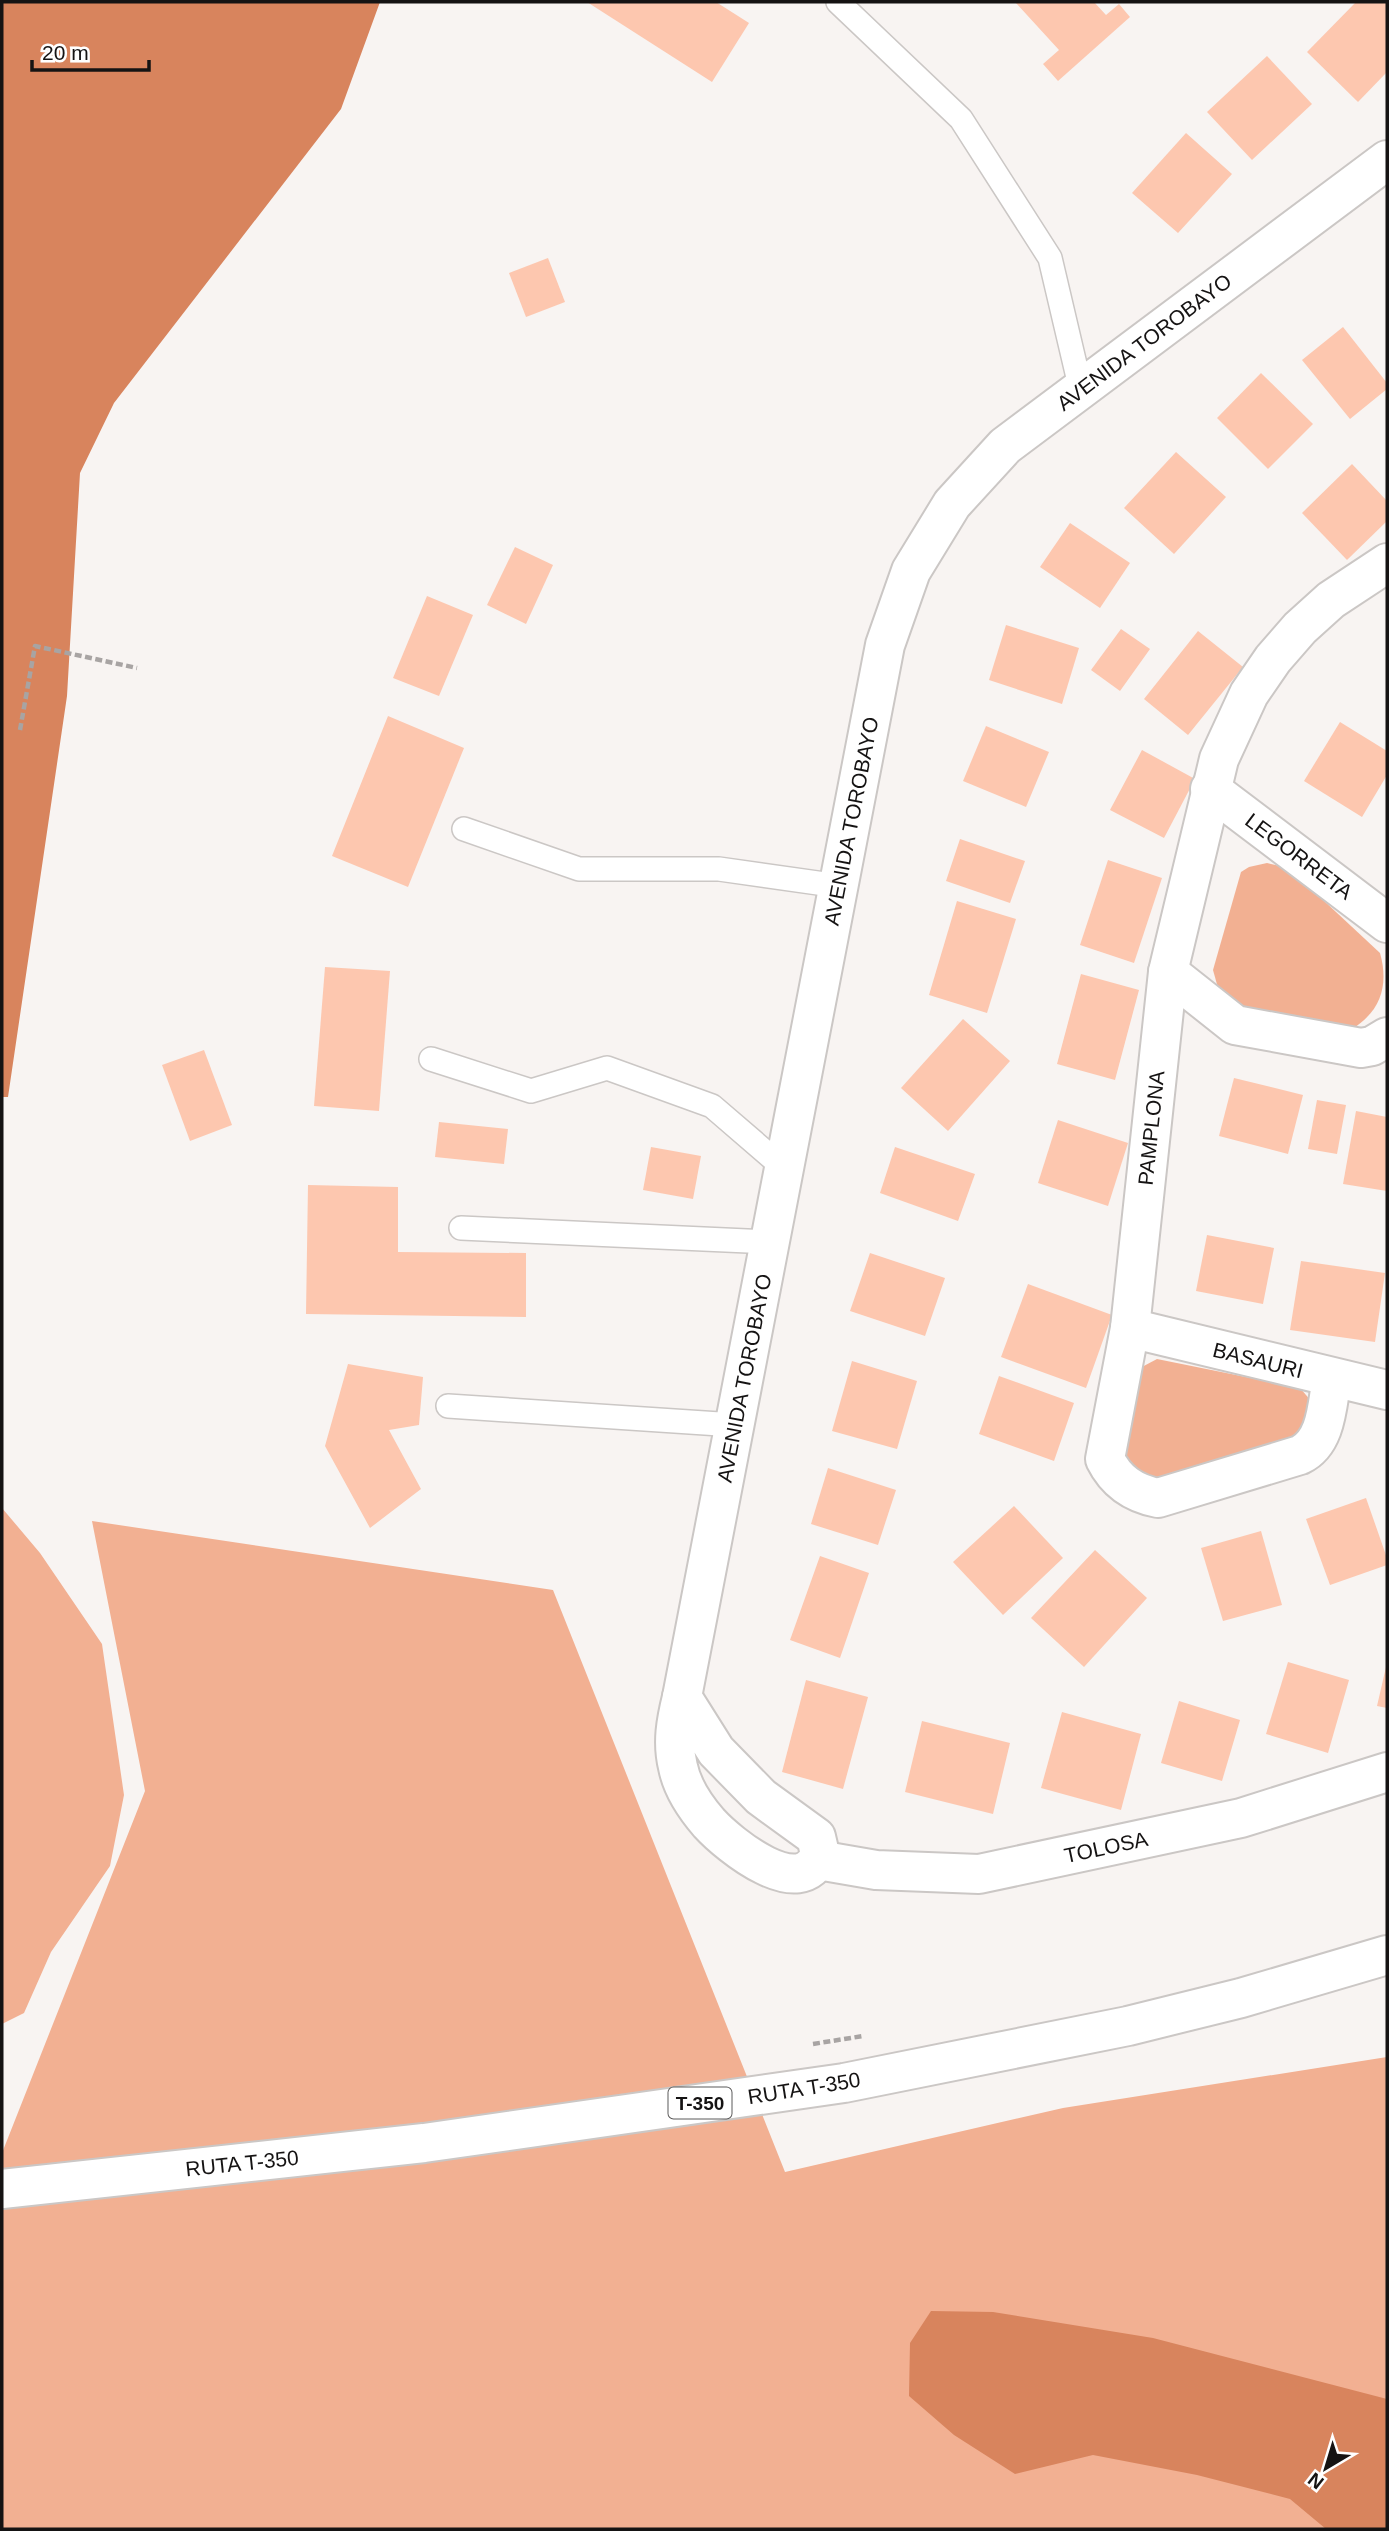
<svg xmlns="http://www.w3.org/2000/svg" width="1389" height="2531" font-family="Helvetica,sans-serif">
<style>
.green{fill:#f2b092}
.water{fill:#d8845d}
.building{fill:#fdc7af}
.lines{fill:none;stroke-linecap:round;stroke-linejoin:round}
.lane-casing{stroke:#cbc7c5;stroke-width:26}
.street-casing{stroke:#cbc7c5;stroke-width:42}
.primary-casing{stroke:#cbc7c5;stroke-width:42}
.path{stroke:#a8a4a3;stroke-width:4.5;stroke-dasharray:7 3.5;stroke-linecap:butt}
.lane{stroke:#fff;stroke-width:23}
.street{stroke:#fff;stroke-width:38}
.primary{stroke:#fff;stroke-width:38}
.labels{text-anchor:middle;dominant-baseline:central;stroke-width:5;stroke-linejoin:round;paint-order:stroke}
.shield{fill:#fff;stroke:#5b5a5a;stroke-width:2}
.shield-label{font-size:19px;font-weight:bold;fill:#151313}
.street-label{font-size:21px;fill:#151313;stroke:#fff}
</style>
<rect width="100%" height="100%" fill="#f8f4f2"/>
<!-- green -->
<g class="green">
<path d="M1267,863L1284,867L1292,871L1380,953C1389,985 1381,1011 1352,1029L1237,1007L1218,988L1213,970L1241,872L1249,867Z"/>
<path d="M1157,1359L1300,1388L1312,1402L1299,1439L1157,1482L1123,1463L1140,1368Z"/>
<path d="M2,1508L40,1553L102,1644L124,1795L110,1866L51,1952L24,2013L2,2024Z"/>
<path d="M92,1521L553,1590L785,2172L1063,2108L1387,2057V2529H2V2153L145,1791Z"/>
</g>
<!-- water -->
<g class="water">
<path d="M2,2H380L341,109L114,403L80,473L67,696L8,1097H2Z"/>
<path d="M931,2311L993,2312L1153,2338L1387,2399V2529H1326L1290,2499L1197,2475L1093,2455L1015,2474L954,2435L909,2396L910,2343Z"/>
</g>
<!-- building -->
<g class="building">
<path d="M587,2H716L749,23L712,82Z"/>
<path d="M1015,2H1094L1106,15L1119,4L1130,17L1058,81L1043,64L1059,50Z"/>
<path d="M1356,2H1387V72L1358,102L1307,52Z"/>
<path d="M1267,56L1312,104L1252,160L1207,112Z"/>
<path d="M1186,133L1232,174L1178,233L1132,193Z"/>
<path d="M548,258L565,302L526,317L509,273Z"/>
<path d="M1343,327L1387,383V389L1350,419L1302,360Z"/>
<path d="M1261,373L1313,424L1268,469L1217,418Z"/>
<path d="M1176,452L1226,497L1174,554L1124,508Z"/>
<path d="M1352,464L1387,501V521L1347,560L1302,513Z"/>
<path d="M1070,523L1130,563L1100,608L1040,567Z"/>
<path d="M515,547L553,565L526,624L487,605Z"/>
<path d="M427,596L473,615L439,696L393,678Z"/>
<path d="M1006,625L1079,648L1062,704L989,680Z"/>
<path d="M1121,629L1150,649L1120,691L1091,670Z"/>
<path d="M1198,631L1243,667L1188,735L1144,699Z"/>
<path d="M388,716L464,748L408,887L332,856Z"/>
<path d="M1340,722L1387,751V775L1362,817L1304,781Z"/>
<path d="M986,726L1049,752L1026,807L963,781Z"/>
<path d="M1142,750L1195,779L1164,838L1110,810Z"/>
<path d="M960,839L1025,861L1010,903L946,881Z"/>
<path d="M1108,860L1162,878L1134,963L1080,945Z"/>
<path d="M957,901L1016,919L987,1013L929,995Z"/>
<path d="M325,967L390,971L379,1111L314,1106Z"/>
<path d="M1081,974L1139,990L1115,1080L1057,1064Z"/>
<path d="M963,1019L1010,1061L948,1131L901,1088Z"/>
<path d="M204,1050L232,1125L190,1141L162,1065Z"/>
<path d="M1234,1078L1303,1095L1288,1154L1219,1136Z"/>
<path d="M1317,1100L1346,1105L1337,1154L1308,1149Z"/>
<path d="M1356,1111L1387,1117V1191L1343,1184Z"/>
<path d="M1058,1120L1128,1143L1108,1206L1038,1183Z"/>
<path d="M439,1122L508,1129L504,1164L435,1157Z"/>
<path d="M651,1147L701,1156L693,1199L643,1190Z"/>
<path d="M895,1147L975,1174L958,1221L880,1193Z"/>
<path d="M308,1185L398,1187V1252L526,1253V1317L306,1314Z"/>
<path d="M1207,1235L1274,1248L1263,1304L1196,1291Z"/>
<path d="M870,1253L945,1278L925,1336L850,1311Z"/>
<path d="M1301,1261L1385,1273L1375,1342L1290,1330Z"/>
<path d="M1028,1284L1112,1315L1086,1388L1001,1357Z"/>
<path d="M852,1361L917,1381L897,1449L832,1431Z"/>
<path d="M348,1364L423,1377L419,1425L389,1430L421,1489L370,1528L325,1446Z"/>
<path d="M999,1376L1074,1403L1054,1461L979,1434Z"/>
<path d="M828,1468L896,1490L878,1545L811,1524Z"/>
<path d="M1366,1498L1387,1558V1565L1330,1585L1306,1519Z"/>
<path d="M1014,1506L1063,1558L1003,1615L953,1562Z"/>
<path d="M1261,1531L1282,1605L1223,1621L1201,1548Z"/>
<path d="M1095,1550L1147,1598L1084,1667L1031,1618Z"/>
<path d="M820,1556L869,1573L840,1658L790,1640Z"/>
<path d="M1288,1662L1349,1680L1328,1753L1266,1734Z"/>
<path d="M1386,1667H1387V1708L1377,1706Z"/>
<path d="M806,1680L868,1697L843,1789L782,1772Z"/>
<path d="M1179,1701L1240,1720L1222,1781L1161,1763Z"/>
<path d="M1062,1712L1141,1734L1121,1810L1041,1788Z"/>
<path d="M922,1721L1010,1743L993,1814L905,1792Z"/>
</g>
<g class="lines">
<!-- lane casing -->
<g class="lane-casing">
<g id="lane">
<path d="M838,2L961,119L1050,258L1081,390"/>
<path d="M464,829L579,869H719L839,886"/>
<path d="M431,1059L531,1091L607,1068L712,1106L784,1168"/>
<path d="M461,1228L770,1242"/>
<path d="M448,1406L735,1425"/>
</g>
</g>
<!-- street casing -->
<g class="street-casing">
<g id="street">
<path d="M1210,789L1387,923"/>
<path d="M1168,972L1235,1025L1361,1048L1372,1046L1387,1037"/>
<path d="M1130,1328L1387,1390"/>
<path d="M1332,1378C1327,1404 1327,1442 1300,1455L1158,1498C1132,1493 1116,1481 1105,1459L1130,1328L1168,972L1219,759L1249,694L1273,659L1300,628L1331,600L1387,563"/>
<path d="M682,1697L885,645L911,571L952,504L1005,446L1387,160"/>
<path d="M682,1697L716,1751L761,1797L816,1837L820,1854C802,1904 729,1845 709,1823C696,1808 682,1787 678,1767C672,1743 676,1721 682,1697Z"/>
<path d="M818,1860L876,1870L979,1874L1241,1818L1387,1772"/>
</g>
</g>
<!-- primary casing -->
<g class="primary-casing">
<path id="primary" d="M2,2189L424,2143L844,2083L1128,2026L1241,1998L1387,1955"/>
</g>
<!-- path -->
<g class="path">
<path d="M20,730L35,646L137,668"/>
<path d="M813,2044L863,2036"/>
</g>
<!-- lane -->
<use href="#lane" class="lane"/>
<!-- street -->
<use href="#street" class="street"/>
<!-- primary -->
<use href="#primary" class="primary"/>
</g>
<g class="labels">
<!-- shield labels -->
<rect class="shield" x="668.5" y="2087.5" width="63" height="31" rx="5"/>
<g class="shield-label">
<text x="700" y="2103">T-350</text>
</g>
<!-- street labels -->
<g class="street-label">
<text transform="translate(1144 342) rotate(-37)">AVENIDA TOROBAYO</text>
<text transform="translate(851 821) rotate(-79)">AVENIDA TOROBAYO</text>
<text transform="translate(1299 856) rotate(37)">LEGORRETA</text>
<text transform="translate(1151 1128) rotate(-84)">PAMPLONA</text>
<text transform="translate(1258 1360) rotate(14)">BASAURI</text>
<text transform="translate(744 1378) rotate(-79)">AVENIDA TOROBAYO</text>
<text transform="translate(1106 1847) rotate(-12)">TOLOSA</text>
<text transform="translate(804 2088) rotate(-9)">RUTA T-350</text>
<text transform="translate(242 2163) rotate(-6)">RUTA T-350</text>
</g>
</g>
<!-- border -->
<rect width="1389" height="2531" fill="none" stroke="#151313" stroke-width="7"/>
<!-- north arrow -->
<g transform="translate(1326 2468) rotate(218)" stroke="#ffffff" stroke-width="5" paint-order="stroke">
<path d="M0-5L12 26L0 18L-12 26Z" fill="#151313"/>
<text y="-10" font-size="19" font-weight="bold" text-anchor="middle" fill="#151313">N</text>
</g>
<!-- scale -->
<path d="M32 60v10h117v-10" fill="none" stroke="#151313" stroke-width="3.5"/>
<text x="42" y="60" font-size="21" fill="#151313" stroke="#ffffff" stroke-width="5" paint-order="stroke">20 m</text>
</svg>
